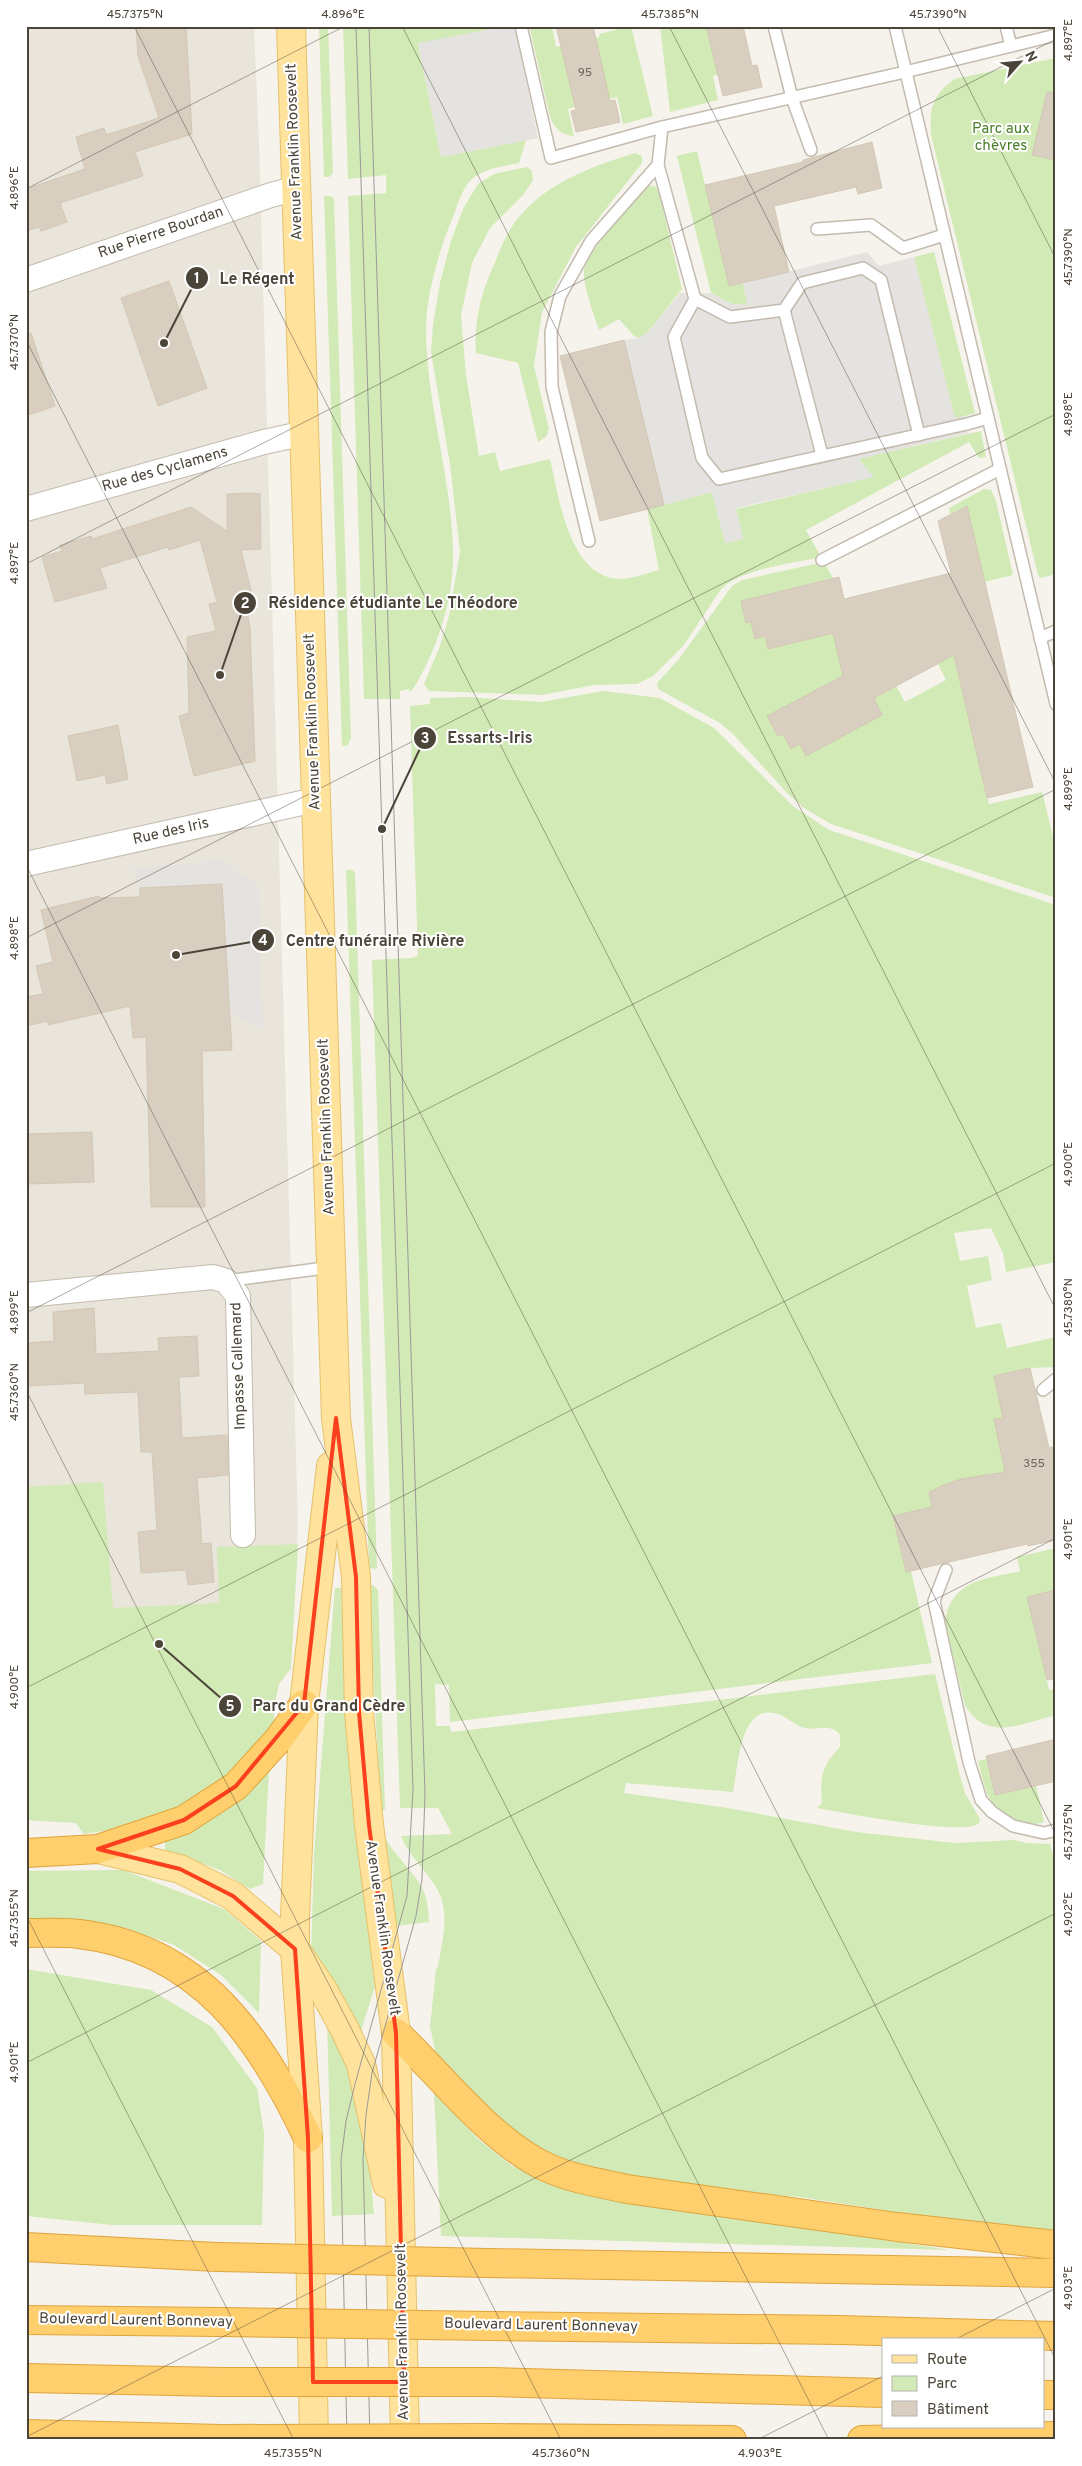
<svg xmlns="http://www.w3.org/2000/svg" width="1082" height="2466" font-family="Overpass,sans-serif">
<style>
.residential{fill:#eae5da}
.green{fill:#d2eab5}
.parking{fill:#e5e3e0}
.building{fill:#d8cfc1;stroke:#d3c7b4}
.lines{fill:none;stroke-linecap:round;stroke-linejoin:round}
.lane-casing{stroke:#c2bbae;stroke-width:14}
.street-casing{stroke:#c2bbae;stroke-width:26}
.primary-casing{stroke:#e6c16a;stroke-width:30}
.highway-casing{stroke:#e0a43c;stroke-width:30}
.lane{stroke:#fff;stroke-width:11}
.street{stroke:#fff;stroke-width:24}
.primary{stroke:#ffe39c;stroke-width:28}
.highway{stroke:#ffcf6e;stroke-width:28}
.tram{stroke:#9a9a9a;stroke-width:1}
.highway-bridge-casing{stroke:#e0a43c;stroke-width:30;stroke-linecap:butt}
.highway-bridge{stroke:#ffcf6e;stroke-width:28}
.marked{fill:none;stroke:#fc3f1d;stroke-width:4;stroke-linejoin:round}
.ticks{fill:none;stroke:#4b4439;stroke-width:1;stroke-opacity:0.45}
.labels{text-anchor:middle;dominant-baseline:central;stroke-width:4;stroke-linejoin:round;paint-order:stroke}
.number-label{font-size:12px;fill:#6e675b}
.park-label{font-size:15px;fill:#4a7f2a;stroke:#fff}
.street-label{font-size:15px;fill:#4b4439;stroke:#fff}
.leader{fill:none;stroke:#4b4439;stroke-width:2}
.callout-dot{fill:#4b4439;stroke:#fff;stroke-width:2}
.mark-label{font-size:15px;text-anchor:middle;font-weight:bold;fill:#fff}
.callout-label{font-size:16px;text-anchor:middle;font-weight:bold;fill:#4b4439;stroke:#fff;stroke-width:4;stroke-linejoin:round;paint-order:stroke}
.neatline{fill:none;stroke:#4b4439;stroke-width:2}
.ticks-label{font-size:12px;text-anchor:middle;fill:#4b4439}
</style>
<rect width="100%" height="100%" fill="#f6f3ec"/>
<!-- residential -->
<path class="residential" d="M26,26H254L259,142L298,1525L291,1668L279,1684L274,1707V1726L84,1834L76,1823L26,1820Z"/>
<!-- green -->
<g class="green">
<path d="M319,26H328L333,173L329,177H324Z"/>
<path d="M343,26H506L418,44L441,157L526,140L519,163C504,166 486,168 473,178C461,188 457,208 451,222C439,251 426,296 426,328C426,404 452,477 453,553C454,599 437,650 413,689L409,692V689L400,691V699H364L348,196L386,193V175L348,179Z"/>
<path d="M542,26H552L556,47L561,46L575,107L568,109L574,136C561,135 555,129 550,117L530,29Z"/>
<path d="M631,26L653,116L623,124L617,97L609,99L596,38L600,36L599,34Z"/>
<path d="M660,26H706L718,75L713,76L718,100L670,112Z"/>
<path d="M1056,58V574L1040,578L1038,575L931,135C929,109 932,96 954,79Z"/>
<path d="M697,151L729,286L743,283L748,305L732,304L711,293L677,156Z"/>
<path d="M635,153L642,156V163L576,247L542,312L534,366L549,429L546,437L538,442L518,363L476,353C474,322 480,296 493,267C500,250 507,231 519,217C548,182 593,166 635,153Z"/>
<path d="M527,167L532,171L533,180L524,194L490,228L472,263L461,315L466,375L479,456L495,452L500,471L550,459C559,497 569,580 622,579C635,578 647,573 659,570L647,509L712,492L725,543L743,539L736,509L873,477L858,459L981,431L986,457L979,458L969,442L806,530L821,557C791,564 744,568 721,589L684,645L653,676L637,684L594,685L542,695L429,691L424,684L440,646L449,616L460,552L450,464L431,352L433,325L440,283L451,241L463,209L478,184L494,174Z"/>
<path d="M649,185L656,187L659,193L682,289L648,332L639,338L634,336L619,319L599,330C594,314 583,287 584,270C585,257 637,192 649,185Z"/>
<path d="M324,196H331L334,199L351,738L347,746H342Z"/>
<path d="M934,252L975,413L955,419L914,257Z"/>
<path d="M984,489L991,490L996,501L1013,575L984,582L967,506L950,514L949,508Z"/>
<path d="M824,562L833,578L741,601L746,623L751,622L755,639L765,636L768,649L833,633L843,676L767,716L778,736L783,734L791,749L800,744L806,756L882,715L870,692L877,678L885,692L896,686L905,702L946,680L938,664L949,657L950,621L989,804L1042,792L1056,848V898L831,824L804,808L788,794L734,735L720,723L658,689L657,683L679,659L732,586L742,580Z"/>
<path d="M603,691L660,698L714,728L793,806L829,830L1056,905V1262L1006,1272L1003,1253L991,1228L954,1233L960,1261L988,1256L992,1280L967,1286L976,1328L1001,1323L1007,1348L1056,1337V1367L1030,1368L994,1376L1003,1418L994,1420L1002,1456L1013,1472L961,1479L929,1492L932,1507L906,1572L911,1571L932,1663L450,1722L449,1685L435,1684L436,1726H450L451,1732L935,1674L960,1776L965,1793L980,1819L979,1823C966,1837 840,1812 817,1808L822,1803C820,1777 821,1767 840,1747V1735C832,1723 817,1731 805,1728C793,1725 786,1715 774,1713C739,1706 738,1769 733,1792L626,1783L624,1793L728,1808L856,1832L955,1843L1014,1840L1027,1843L1050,1844L1056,1866V2232L909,2214L801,2197L656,2187L589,2173L550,2154L513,2130L477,2100L436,2054L430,2027L436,1969L438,1967C442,1941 451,1911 436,1887C425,1869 409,1856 401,1836L452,1834L438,1808H400L372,960L411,958L418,956L410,706L430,704V698L468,697L541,702Z"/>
<path d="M346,870H353L355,873L377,1569L369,1568Z"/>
<path d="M103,1482L113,1608L219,1603L217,1547L298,1544L291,1668L279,1684L274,1707V1726L235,1773L191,1805L112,1830L84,1834L76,1823L26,1820V1487Z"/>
<path d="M1056,1548V1590L1027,1597L1049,1690L1056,1689V1725L1053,1716C1020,1724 986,1742 965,1705L945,1623C950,1580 985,1579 1020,1571L1017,1557Z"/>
<path d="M373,1585L378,1590L385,1810H381L368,1586Z"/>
<path d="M335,1588H341L350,1784L375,1986L361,2031L359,2032L311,1956L314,1854Z"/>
<path d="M986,1759L995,1795L1036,1785L1044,1822C1024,1829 997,1815 988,1795C983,1785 981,1772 978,1761Z"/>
<path d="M269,1770L263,1884L250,1889L220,1870L165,1850V1841C205,1826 240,1802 269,1770Z"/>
<path d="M385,1838C396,1857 416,1874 423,1890C428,1900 428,1911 429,1922L396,1926Z"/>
<path d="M123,1870L224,1909L261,1941L259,2013L221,1975L174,1945L126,1928L26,1918V1871Z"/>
<path d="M26,1969L151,1990L212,2027L257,2088L264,2133L262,2225H112L26,2216Z"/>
<path d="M327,2016L344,2050L368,2149L374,2214L332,2216Z"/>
<path d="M434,2092L478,2139L512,2166L559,2185L744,2219L950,2250L441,2236Z"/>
</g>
<!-- parking -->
<g class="parking">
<path d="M506,26H515L538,138L441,157L418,43Z"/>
<path d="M867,252L879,266L914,257L955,418L965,416L969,433L859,459L874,477L736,508L743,539L725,543L712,492L664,505L624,340L639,338L648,332L680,293H711L732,304L747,305L743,283Z"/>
<path d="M226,860L242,876L258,885L263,1029L230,1012L222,884L140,888L131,868Z"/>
</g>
<!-- building -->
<g class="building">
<path d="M136,26H186L192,134L135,152L143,176L60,203L67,222L41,231L39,227L26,231V189L85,169L76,137L104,128L106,135L159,118L138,56Z"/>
<path d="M556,26H593L610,101L615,100L620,122L576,132L571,111L576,110Z"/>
<path d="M706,26H743L752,66L757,65L762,87L723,96Z"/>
<path d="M1047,92L1056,93V160L1032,155Z"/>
<path d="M872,142L882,188L858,194L856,187L774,206L789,272L729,286L705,185L803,162V160Z"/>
<path d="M169,281L207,388L158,406L121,298Z"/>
<path d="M31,333L55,406L26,416V334Z"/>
<path d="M624,340L664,505L600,521L560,356Z"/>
<path d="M252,493L260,494L261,549L241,550L256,610L247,612L250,628L255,761L194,776L179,716L189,713L187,637L216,631L209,604L217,602L200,540L169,550L168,547L100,568L107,588L55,602L42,557L62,551L60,545L91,536L92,539L191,507L227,531V494Z"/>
<path d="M967,506L1033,787L987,798L954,655L874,698L882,715L806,756L800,744L791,749L783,734L778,736L767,716L843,676L833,633L768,649L765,636L755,639L751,622L746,623L741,601L839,577L844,599L951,573L938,521Z"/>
<path d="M118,725L128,779L107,784L105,775L77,781L68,736Z"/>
<path d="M222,884L232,1050L202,1051L205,1207H151L146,1037L133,1038L130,1006L48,1025V1021L26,1026V997L43,994L36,966L53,962L41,910L99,896V898L140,897V888Z"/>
<path d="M92,1132L94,1182L26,1184V1134Z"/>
<path d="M94,1308L96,1354L159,1351L158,1338L197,1336L199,1376L179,1377L182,1438L227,1435L228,1475L197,1478L202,1544L211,1543L214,1582L188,1585L186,1570L141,1573L138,1532L157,1530L152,1452H141L138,1392L85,1394L84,1383L26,1386V1343L54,1341L53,1312Z"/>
<path d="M1030,1368L1049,1448L1056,1446V1540L1028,1546L1027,1544L906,1572L893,1516L932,1507L929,1492L944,1485L961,1479L1005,1472L994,1419L1003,1418L994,1376Z"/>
<path d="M1056,1590V1679L1047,1680L1027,1597Z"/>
<path d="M1056,1739V1781L995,1795L986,1756Z"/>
</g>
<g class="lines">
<!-- lane casing -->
<g class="lane-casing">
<g id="lane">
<path d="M521,26L551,158L662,127L905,72L1056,35"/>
<path d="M774,26L792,98L811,150"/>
<path d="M895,26L1056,704"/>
<path d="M1006,26L1011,46"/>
<path d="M658,165L695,299L674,337L702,458L719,479L967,424L988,418"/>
<path d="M817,229L871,225L903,248L944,235"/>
<path d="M695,299L730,317L784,310L802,283L863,268L881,280L919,435"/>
<path d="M784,310L822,455"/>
<path d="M589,541L552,387L551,332L560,296L591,241L658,165L662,127"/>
<path d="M822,560L1000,469"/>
<path d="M1040,638L1056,631"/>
<path d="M226,1281L332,1267"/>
<path d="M1043,1390L1056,1379"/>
<path d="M946,1570L934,1601L969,1762L981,1800L992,1812L1013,1826L1044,1833L1056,1830"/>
</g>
</g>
<!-- street casing -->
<g class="street-casing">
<g id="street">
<path d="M26,280L271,195L297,188"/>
<path d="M26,509L264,442L305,433"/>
<path d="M26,864L315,800"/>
<path d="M26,1295L213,1277L226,1281L238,1296L243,1535"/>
</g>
</g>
<!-- primary casing -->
<g class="primary-casing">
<g id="primary">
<path d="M291,26L336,1418L356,1577L359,1712L369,1825L396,2033L405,2440"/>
<path d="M98,1849L180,1869L233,1896L295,1949L323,1990L344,2028L361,2064L387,2184"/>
<path d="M314,2440L308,2138L295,1949V1917L304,1704L331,1466"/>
</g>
</g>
<!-- highway casing -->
<g class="highway-casing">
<g id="highway">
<path d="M26,1853L98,1849L184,1820L236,1786L278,1740L304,1704"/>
<path d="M26,1933C44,1933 62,1932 79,1934C200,1948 261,2038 308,2138"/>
<path d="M396,2033C442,2076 489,2140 546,2167C572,2179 600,2183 627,2189L897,2227L1056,2245"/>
<path d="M26,2247L217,2257"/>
<path d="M488,2263L1056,2273"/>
<path d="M26,2320L219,2322"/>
<path d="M490,2326L840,2330L1056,2336"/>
<path d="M26,2378L221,2382"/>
<path d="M492,2382L883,2393"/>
<path d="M1043,2395H1056"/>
<path d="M26,2434L222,2439"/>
<path d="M493,2438L732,2440"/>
<path d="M862,2440L1056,2436"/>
</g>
</g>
<!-- lane -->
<use href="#lane" class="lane"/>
<!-- street -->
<use href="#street" class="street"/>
<!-- primary -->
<use href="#primary" class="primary"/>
<!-- highway -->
<use href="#highway" class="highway"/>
<!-- tram -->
<g class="tram">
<path d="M369,26L425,1794L422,1879L416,1916L372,2073L366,2115L363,2158L370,2440"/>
<path d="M347,2440L341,2160L346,2121L355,2084L407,1896L413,1789L356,26"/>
</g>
<!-- highway-bridge casing -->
<g class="highway-bridge-casing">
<g id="highway-bridge">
<path d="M217,2257L488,2263"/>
<path d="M219,2322L490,2326"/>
<path d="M221,2382H492"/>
<path d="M222,2439L493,2438"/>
</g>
</g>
<!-- highway-bridge -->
<use href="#highway-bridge" class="highway-bridge"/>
</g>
<!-- marked area -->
<path class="marked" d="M336,1418L356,1577L359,1712L369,1825L396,2033L404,2382H313L308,2138L295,1949L233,1896L180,1869L98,1849L184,1820L236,1786L304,1704Z"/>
<!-- ticks -->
<path class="ticks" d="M134,26L1056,1835M402,26L1056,1310M669,26L1056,784M937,26L1056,259M26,189L345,26M26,340L1056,2360M26,564L1056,39M26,865L829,2440M26,938L1056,414M26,1313L1056,789M26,1390L561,2440M26,1688L1056,1163M26,1915L294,2440M26,2063L1056,1538M954,2340L1056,2288M26,2437L1056,1913M757,2440L883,2376"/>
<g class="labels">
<!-- number labels -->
<g class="number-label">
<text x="585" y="73">95</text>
<text x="1034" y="1464">355</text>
</g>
<!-- park labels -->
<g class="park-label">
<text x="1001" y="129">Parc aux<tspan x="1001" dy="17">chèvres</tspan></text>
</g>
<!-- street labels -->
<g class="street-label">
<text transform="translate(295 152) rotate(-92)">Avenue Franklin Roosevelt</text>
<text transform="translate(161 233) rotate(-19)">Rue Pierre Bourdan</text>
<text transform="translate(165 470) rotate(-16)">Rue des Cyclamens</text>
<text transform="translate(313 722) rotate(-92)">Avenue Franklin Roosevelt</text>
<text transform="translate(171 832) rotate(-13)">Rue des Iris</text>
<text transform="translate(327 1127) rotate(-92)">Avenue Franklin Roosevelt</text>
<text transform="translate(239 1366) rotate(-92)">Impasse Callemard</text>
<text transform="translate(382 1928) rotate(82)">Avenue Franklin Roosevelt</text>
<text transform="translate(136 2321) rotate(1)">Boulevard Laurent Bonnevay</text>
<text transform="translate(541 2326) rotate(1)">Boulevard Laurent Bonnevay</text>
<text transform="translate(403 2332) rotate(-91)">Avenue Franklin Roosevelt</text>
</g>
</g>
<!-- callouts -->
<path class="leader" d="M164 343L197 278M220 675L245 603M382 829L425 738M176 955L263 940M159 1644L230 1706"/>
<g class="callout-dot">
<circle cx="164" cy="343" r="5"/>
<circle cx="220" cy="675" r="5"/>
<circle cx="382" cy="829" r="5"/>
<circle cx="176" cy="955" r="5"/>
<circle cx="159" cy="1644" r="5"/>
<circle cx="197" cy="278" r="12"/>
<circle cx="245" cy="603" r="12"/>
<circle cx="425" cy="738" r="12"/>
<circle cx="263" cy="940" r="12"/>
<circle cx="230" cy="1706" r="12"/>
</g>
<g class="mark-label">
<text x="197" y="283">1</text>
<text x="245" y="608">2</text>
<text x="425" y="743">3</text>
<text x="263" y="945">4</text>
<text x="230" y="1711">5</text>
</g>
<g class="callout-label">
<text x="257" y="284">Le Régent</text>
<text x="393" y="608">Résidence étudiante Le Théodore</text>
<text x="490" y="743">Essarts-Iris</text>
<text x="375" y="946">Centre funéraire Rivière</text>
<text x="329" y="1711">Parc du Grand Cèdre</text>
</g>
<!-- border -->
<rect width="1082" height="2466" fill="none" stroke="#ffffff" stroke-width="55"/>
<!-- legend -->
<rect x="882" y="2338" width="162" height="90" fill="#ffffff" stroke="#b7b4b0"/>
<rect x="892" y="2355" width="25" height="8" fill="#ffe39c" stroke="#b7b4b0"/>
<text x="927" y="2364" font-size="15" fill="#4b4439">Route</text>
<rect x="892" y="2376" width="25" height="15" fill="#d2eab5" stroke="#b7b4b0"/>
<text x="927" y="2388" font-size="15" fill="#4b4439">Parc</text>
<rect x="892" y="2401" width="25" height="15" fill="#d8cfc1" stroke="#b7b4b0"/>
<text x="927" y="2414" font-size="15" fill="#4b4439">Bâtiment</text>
<!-- north arrow -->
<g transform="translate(1020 62) rotate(63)" stroke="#ffffff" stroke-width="4" paint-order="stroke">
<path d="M0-4L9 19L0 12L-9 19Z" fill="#4b4439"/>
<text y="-8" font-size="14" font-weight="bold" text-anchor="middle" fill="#4b4439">N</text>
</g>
<rect x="28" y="28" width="1026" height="2410" class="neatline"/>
<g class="ticks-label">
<text x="135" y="18">45.7375°N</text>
<text x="343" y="18">4.896°E</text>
<text x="670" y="18">45.7385°N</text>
<text x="938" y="18">45.7390°N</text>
<text transform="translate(1068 40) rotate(-90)" y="4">4.897°E</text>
<text transform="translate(14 188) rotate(-90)" y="4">4.896°E</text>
<text transform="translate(1068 257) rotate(-90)" y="4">45.7390°N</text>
<text transform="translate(14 342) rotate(-90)" y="4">45.7370°N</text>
<text transform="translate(1068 414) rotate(-90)" y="4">4.898°E</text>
<text transform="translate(14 563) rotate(-90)" y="4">4.897°E</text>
<text transform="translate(1068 789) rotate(-90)" y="4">4.899°E</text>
<text transform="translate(14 938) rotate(-90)" y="4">4.898°E</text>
<text transform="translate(1068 1164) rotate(-90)" y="4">4.900°E</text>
<text transform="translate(1068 1307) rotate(-90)" y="4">45.7380°N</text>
<text transform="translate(14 1312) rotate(-90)" y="4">4.899°E</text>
<text transform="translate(14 1392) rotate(-90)" y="4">45.7360°N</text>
<text transform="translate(1068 1539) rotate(-90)" y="4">4.901°E</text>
<text transform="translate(14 1687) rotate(-90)" y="4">4.900°E</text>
<text transform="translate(1068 1832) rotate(-90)" y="4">45.7375°N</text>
<text transform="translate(1068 1914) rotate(-90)" y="4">4.902°E</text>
<text transform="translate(14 1918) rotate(-90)" y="4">45.7355°N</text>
<text transform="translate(14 2062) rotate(-90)" y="4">4.901°E</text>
<text transform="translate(1068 2288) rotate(-90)" y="4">4.903°E</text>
<text x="293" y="2457">45.7355°N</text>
<text x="561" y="2457">45.7360°N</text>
<text x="760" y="2457">4.903°E</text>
</g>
</svg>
